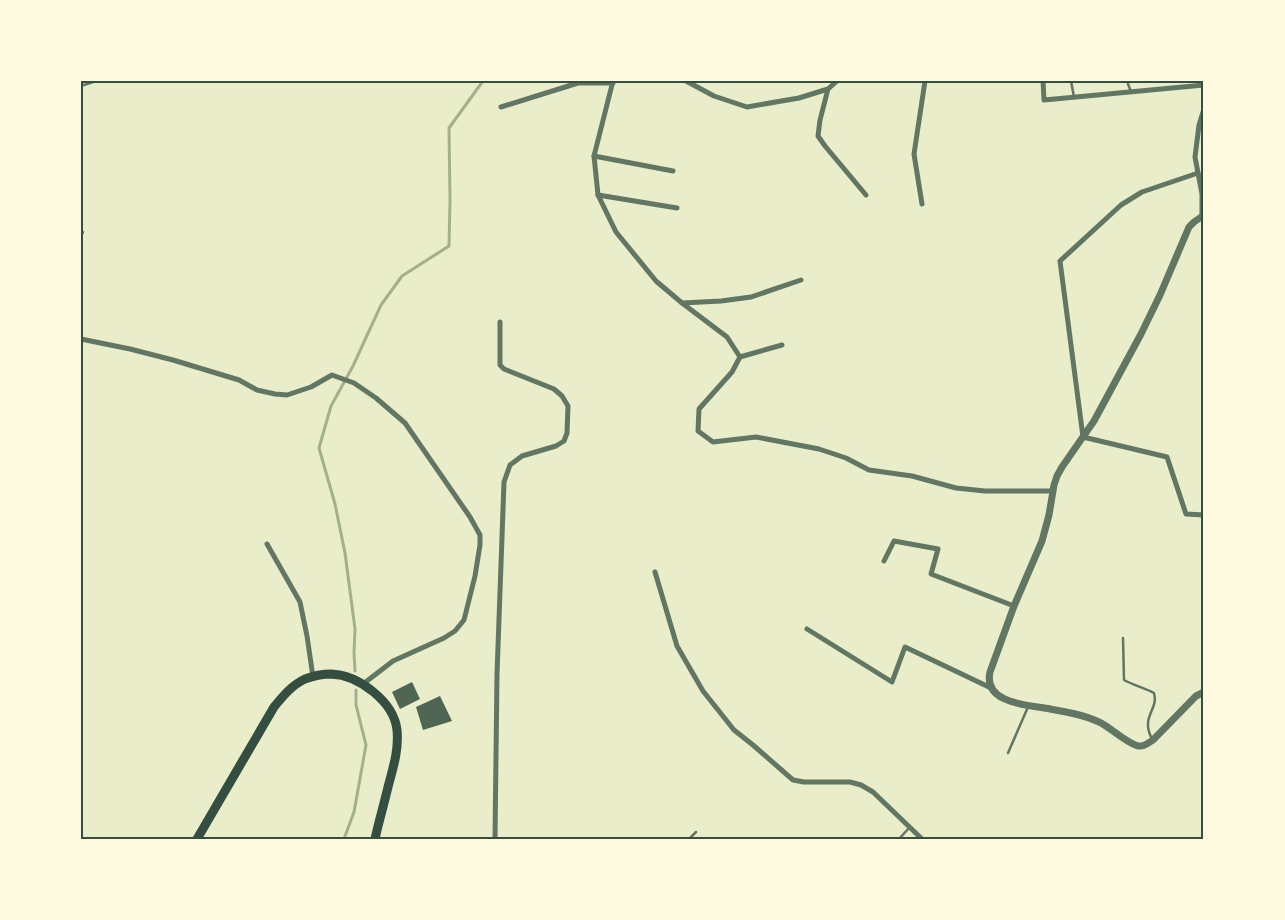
<svg xmlns="http://www.w3.org/2000/svg" width="1285" height="920" font-family="Signika,sans-serif">
<style>
.lines{fill:none;stroke-linecap:round;stroke-linejoin:round}
.stream{stroke:#a3b18a;stroke-width:3}
.building{fill:#4f6655}
.service{stroke:#617663;stroke-width:2.5}
.minor{stroke:#617663;stroke-width:5}
.tertiary{stroke:#617663;stroke-width:7}
.primary{stroke:#344e41;stroke-width:9}
.neatline{fill:none;stroke:#344e41;stroke-width:2}
</style>
<rect width="100%" height="100%" fill="#e9edc9"/>
<g class="lines">
<!-- stream -->
<g class="stream">
<path d="M355,671L354,653L355,629L345,553L335,504L319,448L331,406L353,366L381,305L402,276L449,246L450,201L449,128L483,81"/>
<path d="M344,839L354,812L366,745L356,705V690"/>
</g>
</g>
<!-- building -->
<g class="building">
<path d="M412,682L420,699L400,709L392,692Z"/>
<path d="M440,696L452,721L423,730L416,707Z"/>
</g>
<g class="lines">
<!-- service -->
<g class="service">
<path d="M1071,81L1074,97"/>
<path d="M1127,81L1131,92"/>
<path d="M81,86L96,81"/>
<path d="M81,236L83,232"/>
<path d="M1123,638L1124,680C1133,685 1144,688 1154,693C1159,710 1140,716 1152,739"/>
<path d="M1008,753L1028,707"/>
<path d="M689,839L696,832"/>
<path d="M899,839L909,828"/>
</g>
<!-- minor -->
<g class="minor">
<path d="M613,81L594,156L598,195L616,232L656,281L682,303L727,337L740,357L732,372L699,409L698,431L713,442L756,437L819,449L846,458L869,470L912,476L956,488L985,491H1053"/>
<path d="M686,81L714,96L747,107L799,98L828,89L837,81"/>
<path d="M1043,81L1044,100L1204,85"/>
<path d="M828,89L820,120L818,136L825,146L866,195"/>
<path d="M501,107L578,83H613"/>
<path d="M594,156L673,171"/>
<path d="M1198,173L1142,192L1121,205L1060,261L1083,437L1167,457L1186,514L1204,515"/>
<path d="M598,195L677,208"/>
<path d="M922,204L914,154L925,81"/>
<path d="M1202,216V194L1195,157L1199,125L1204,109"/>
<path d="M682,303L721,301L751,297L801,280"/>
<path d="M81,339L130,349L173,360L239,380L257,390L275,394L287,395L311,387L332,375L354,383L376,398L405,423L470,517L480,535V545L475,576L464,620L455,631L444,638L393,661L363,684"/>
<path d="M740,357L782,345"/>
<path d="M267,544L300,602L307,636L313,677"/>
<path d="M884,561L894,541L938,549L931,574L1014,606"/>
<path d="M655,572L677,646L703,691L734,730L753,745L793,780L804,782H850L861,785L873,792L922,839"/>
<path d="M807,629L892,682L905,647L991,688"/>
<path d="M495,839L497,674L504,482L510,465L522,456L556,446L564,441L567,433L568,406L562,396L554,389L504,369L500,365V322"/>
</g>
<!-- tertiary -->
<path class="tertiary" d="M1204,215L1194,222L1189,227L1160,295L1141,334L1094,421L1062,467L1057,476L1054,485L1049,515L1042,541L1014,606L990,672C983,704 1029,705 1050,709C1067,712 1084,715 1099,722C1110,727 1129,745 1139,746C1144,747 1148,743 1153,740L1196,696L1204,692"/>
<!-- primary -->
<path class="primary" d="M197,839L274,707C283,696 292,685 305,679C313,676 323,674 331,674C359,675 394,702 397,730C399,750 393,768 388,787C384,804 379,821 375,839"/>
</g>
<!-- border -->
<rect width="1285" height="920" fill="none" stroke="#fefae0" stroke-width="165"/>
<rect x="82" y="82" width="1120" height="756" class="neatline"/>
</svg>
